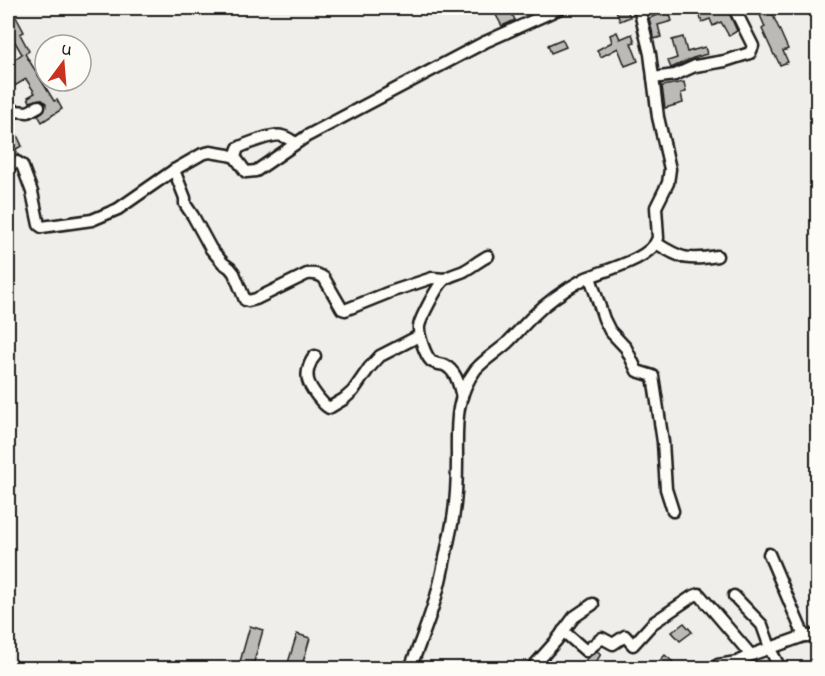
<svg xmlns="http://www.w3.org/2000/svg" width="825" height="676" font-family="'Indie Flower',sans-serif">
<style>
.building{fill:#bbbab6;stroke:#1c1c1c;stroke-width:1.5}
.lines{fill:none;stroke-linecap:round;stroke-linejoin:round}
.minor-casing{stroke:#1c1c1c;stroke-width:15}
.minor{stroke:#fdfcf7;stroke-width:10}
</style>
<rect width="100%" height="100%" fill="#f0eeea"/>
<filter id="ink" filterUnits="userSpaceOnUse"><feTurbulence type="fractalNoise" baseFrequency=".0167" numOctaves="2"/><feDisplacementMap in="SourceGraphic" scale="12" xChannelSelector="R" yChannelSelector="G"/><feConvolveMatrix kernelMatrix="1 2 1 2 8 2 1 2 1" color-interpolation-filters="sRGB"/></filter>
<g filter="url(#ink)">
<!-- building -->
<g class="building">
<path d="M509,8L515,20L502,26L496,15Z"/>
<path d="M615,8H626L630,17L620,21Z"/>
<path d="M654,8H668L672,21L658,25L661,37L654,39L649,18L658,15Z"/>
<path d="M703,8H727L737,31L729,36L721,22L713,26L710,19L702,22L698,12L704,10Z"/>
<path d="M757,8H768L771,14L772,13L788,49L783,51L788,62L780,65L775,55H774L762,29L765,27Z"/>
<path d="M15,15L24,32L20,34L29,51L25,54L54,101L57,100L62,109L42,122L38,115L45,110L46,103L40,99L30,102L28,97L35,93L26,79L8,90V64L22,54L8,30V20Z"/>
<path d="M617,32L620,39L632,34L635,42L631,43L638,61L625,66L618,48L601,57L597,50L612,42L610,35Z"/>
<path d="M683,37L687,52L705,47L707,54L693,58L671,68L668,61L677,58L672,40Z"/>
<path d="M562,39L566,47L551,53L548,45Z"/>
<path d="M684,82L686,92L681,93L683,103L665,108L662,86Z"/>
<path d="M17,135L22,146L16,149L18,155L8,158V139Z"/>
<path d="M684,623L692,632L680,641L672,632Z"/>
<path d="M250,626L263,630L252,669H238Z"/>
<path d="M297,634L310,638L301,669H286Z"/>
<path d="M597,651L601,654L592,669H581L587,658Z"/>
<path d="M665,655L673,662L671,664L676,669H652Z"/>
</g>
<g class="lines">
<!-- minor casing -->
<g class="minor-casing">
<g id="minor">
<path d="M653,78L675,75L695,66L725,61L750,53L753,46L734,8"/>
<path d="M8,115L14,111L28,112L39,106"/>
<path d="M235,157L238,148C246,144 274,133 282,136C287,137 292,141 296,143"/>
<path d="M8,166L17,162L22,165L32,192L39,225L42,227L92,220L118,209L174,170L202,154L210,152L228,155L235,157L246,172L256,171L307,136L485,42L561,8"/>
<path d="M174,170L185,198V204L193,216L211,249L223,263L230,268L234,273L245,300L248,301L256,299L307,274C314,273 319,274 324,278L342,309L345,310L390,292L432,278L445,279"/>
<path d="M656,243C681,259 688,261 717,256"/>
<path d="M590,277L604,319L610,331L626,348L637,371L653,376L663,442L666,489L673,511"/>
<path d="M315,356C310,361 306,372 308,380C310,388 322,404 329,408L344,399L353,391L369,368L380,356L419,336"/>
<path d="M462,397C459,386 457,371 444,365C440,364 435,364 431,361C425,355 418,334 419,326C421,317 437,287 443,281C449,275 458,274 464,271C473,266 480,260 488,256"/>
<path d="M769,554L804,636"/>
<path d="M734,596L762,625L772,653L780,668"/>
<path d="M563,631L586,651L602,638L613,644L625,636L633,645L653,623L693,596L699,594L751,655"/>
<path d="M410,668C419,646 428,623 435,600C442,577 446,552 451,529C456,507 457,483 457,461C457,427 454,398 476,369C485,359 497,352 507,343C516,334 524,325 533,316C548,301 566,289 584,279C604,270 651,260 658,238L656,207L668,183L670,169L658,117L650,54L639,8"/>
<path d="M532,668L556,641L574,617L593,604"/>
<path d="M714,668L718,665L737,662L751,655L804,636H818"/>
</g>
</g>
<!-- minor -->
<use href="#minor" class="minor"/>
</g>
</g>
<!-- margin -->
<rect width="825" height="676" fill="none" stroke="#fdfcf7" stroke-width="30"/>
<rect x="15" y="15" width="795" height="646" fill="none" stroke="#1c1c1c" stroke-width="2" filter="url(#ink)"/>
<!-- north arrow -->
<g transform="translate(63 63) rotate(16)"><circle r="28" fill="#fdfcf7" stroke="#a3a29f" stroke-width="1.5"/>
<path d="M0-4.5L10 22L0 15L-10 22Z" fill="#c8321e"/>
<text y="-9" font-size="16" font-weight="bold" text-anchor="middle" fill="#1c1c1c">U</text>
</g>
</svg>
